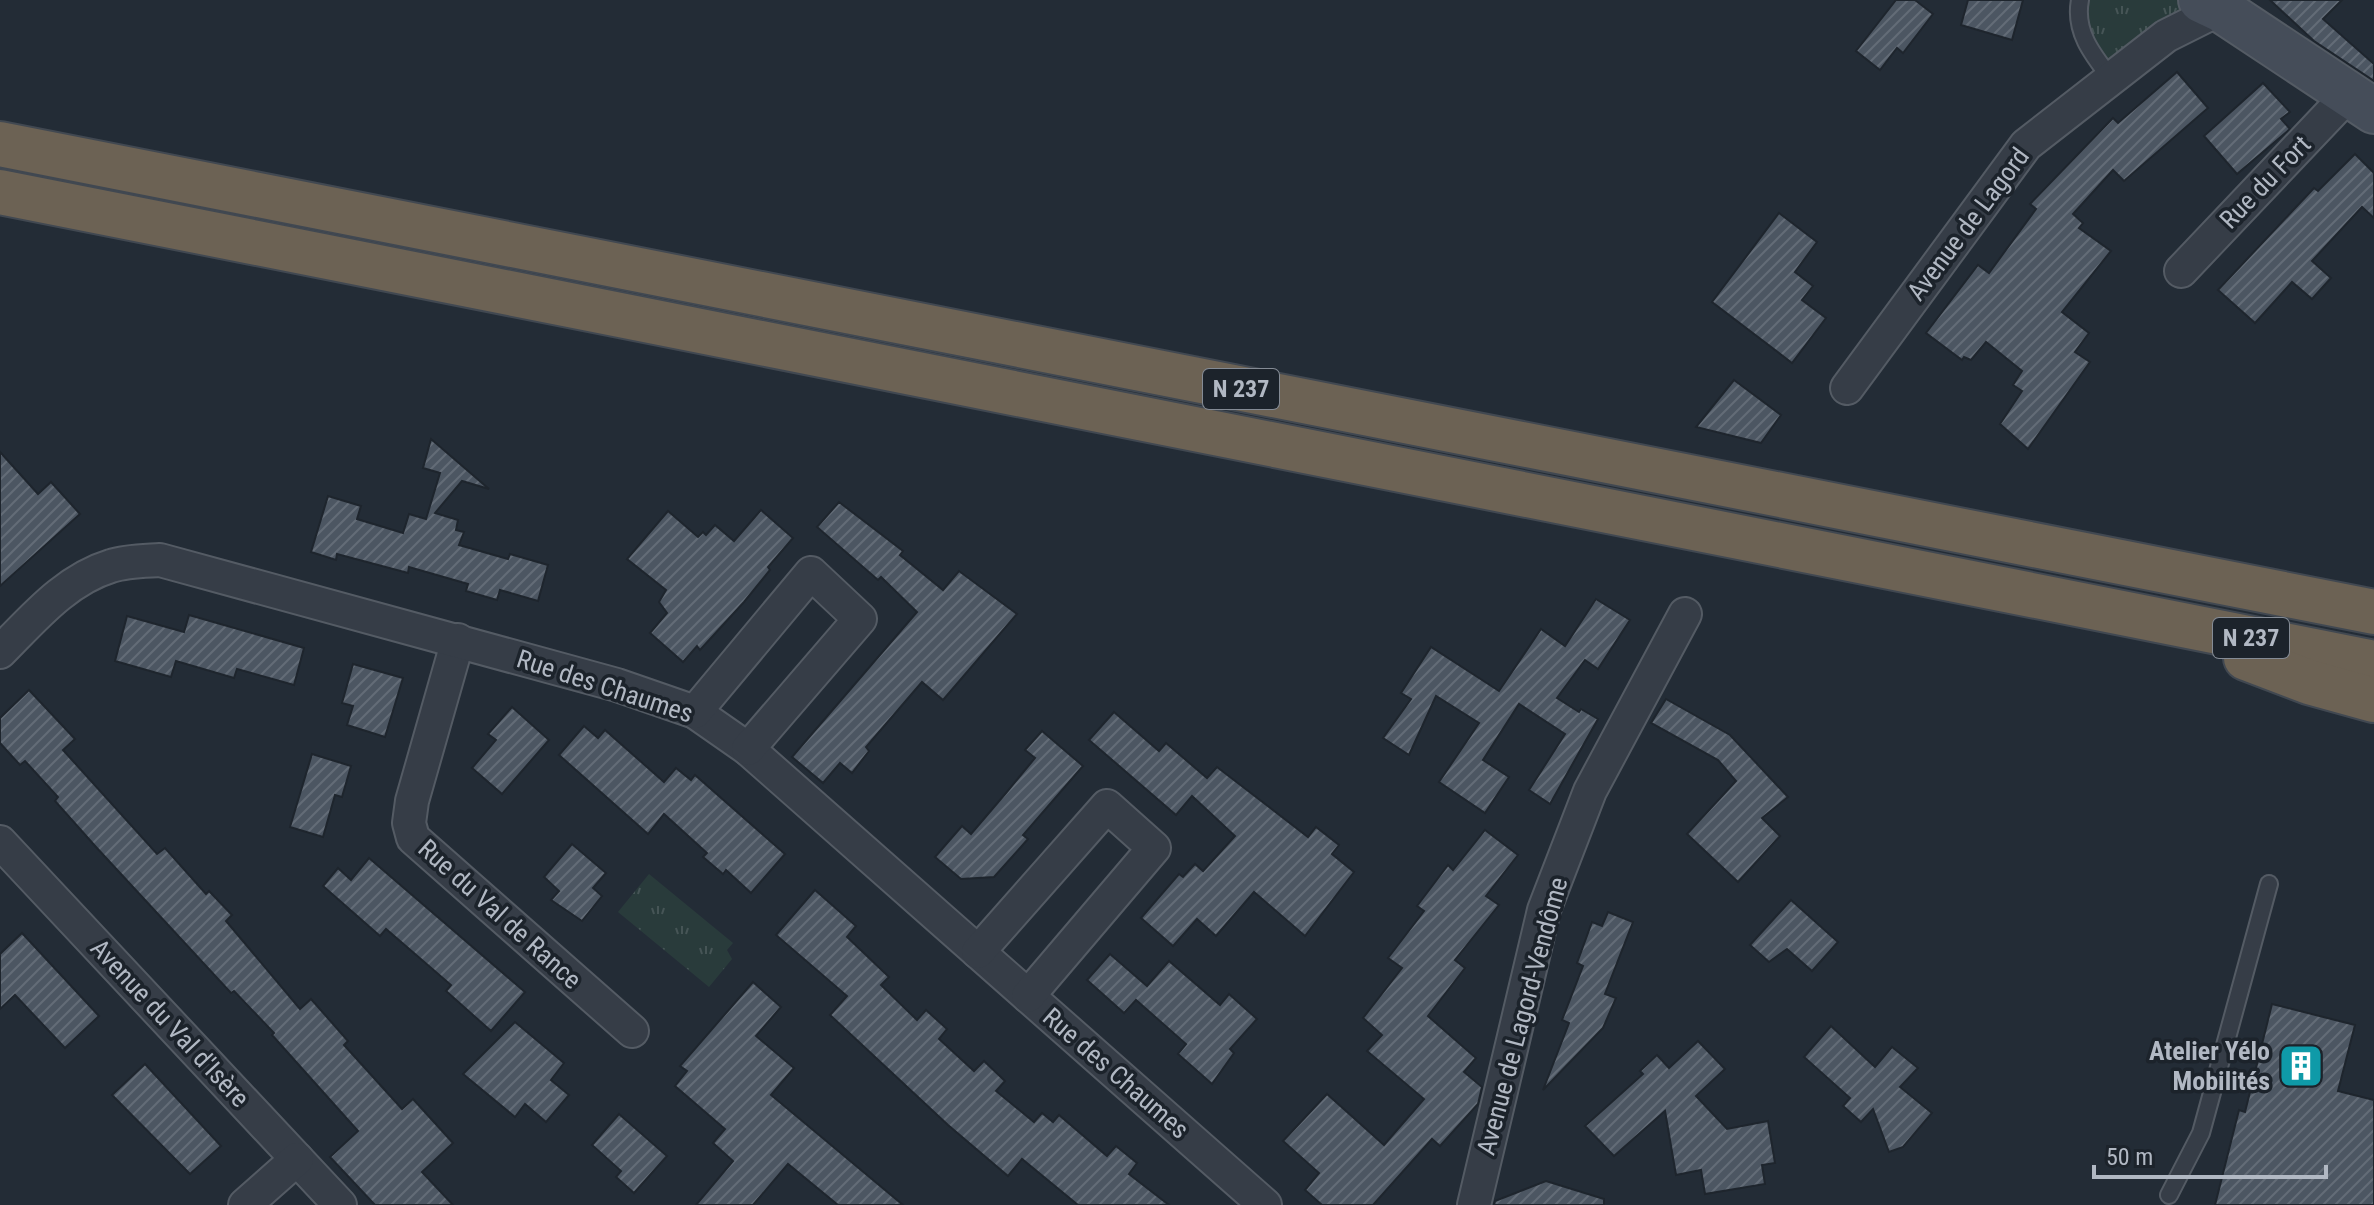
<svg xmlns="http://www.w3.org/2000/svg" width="2374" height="1205" font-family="'Roboto Condensed',sans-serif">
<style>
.grass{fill:url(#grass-tufts)}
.building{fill:url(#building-hatch);stroke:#1e252d;stroke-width:2}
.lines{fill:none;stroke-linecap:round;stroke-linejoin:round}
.lane-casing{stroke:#545b64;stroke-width:20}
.street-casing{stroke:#545b64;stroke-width:36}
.secondary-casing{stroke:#545b64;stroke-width:48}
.highway-casing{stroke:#414851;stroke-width:48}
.lane{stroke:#363d47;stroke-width:16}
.street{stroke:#363d47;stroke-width:32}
.secondary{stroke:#454d59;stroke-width:44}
.highway{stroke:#6c6254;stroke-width:44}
.labels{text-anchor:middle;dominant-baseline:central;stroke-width:7;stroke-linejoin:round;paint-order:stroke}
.shield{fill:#1c232b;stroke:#848b95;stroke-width:2}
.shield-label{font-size:24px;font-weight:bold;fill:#b1b8c3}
.street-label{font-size:26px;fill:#b1b8c3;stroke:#1c232b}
.poi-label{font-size:26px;font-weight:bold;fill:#b1b8c3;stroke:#1c232b;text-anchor:end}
</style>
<defs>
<pattern id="grass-tufts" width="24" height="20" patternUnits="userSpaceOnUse" patternTransform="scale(2)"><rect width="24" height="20" fill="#293b3b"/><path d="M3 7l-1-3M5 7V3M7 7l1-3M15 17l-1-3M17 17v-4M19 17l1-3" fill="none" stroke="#465556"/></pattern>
<pattern id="building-hatch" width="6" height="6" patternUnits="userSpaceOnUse" patternTransform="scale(2)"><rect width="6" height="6" fill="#4c5662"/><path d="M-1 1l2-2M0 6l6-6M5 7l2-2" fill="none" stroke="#636c77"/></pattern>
</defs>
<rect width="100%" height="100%" fill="#232c36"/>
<!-- grass -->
<g class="grass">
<path d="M2080,0H2201L2110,77L2090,50Z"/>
<path d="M649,874L733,943L727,950L732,959L709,987L618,912Z"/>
</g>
<!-- building -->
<g class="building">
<path d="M1896,0H1915L1933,14L1903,53L1897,48L1880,70L1856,51Z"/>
<path d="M1968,0H2023L2012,40L1961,25Z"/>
<path d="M2270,0H2342L2323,19L2374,64V81L2314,41Z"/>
<path d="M2177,72L2208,108L2124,181L2113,170L2073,214L2083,223L2079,228L2111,251L2062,312L2089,333L2075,352L2090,362L2028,449L2000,424L2022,391L2013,385L2022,371L1986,342L1971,360L1964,357L1962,360L1926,333L1978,265L1989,273L2036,209L2030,204L2113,118L2118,123Z"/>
<path d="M2263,83L2290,112L2281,119L2290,129L2237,174L2204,136Z"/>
<path d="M2355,154L2374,173V218L2362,207L2312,261L2331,278L2312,299L2292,282L2255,323L2218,290L2314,188L2318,191Z"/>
<path d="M1779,213L1817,242L1795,272L1813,286L1802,300L1826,318L1792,363L1712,302Z"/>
<path d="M1734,380L1781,415L1761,443L1696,427Z"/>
<path d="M431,439L489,489L462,481L435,513L458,520L456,530L464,532L459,545L508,559L510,554L548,565L538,601L500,590L497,600L466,591L468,584L409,567L408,573L337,554L336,560L311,552L328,496L361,506L357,519L403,533L409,514L426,519L440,473L423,468Z"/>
<path d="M0,452L38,494L51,482L80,514L0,586Z"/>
<path d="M839,502L903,551L900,555L943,590L959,571L1017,614L943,700L922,682L866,747L869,751L852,773L840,763L823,783L792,757L917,612L881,577L878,580L817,527Z"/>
<path d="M761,510L793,538L768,567L770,570L744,602L700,650L697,646L683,662L650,633L667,613L659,602L666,590L627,559L668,511L698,537L703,532L706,535L715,525L734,541Z"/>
<path d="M1596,599L1630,620L1598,669L1585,660L1557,698L1579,712L1581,709L1598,719L1550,804L1529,790L1565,734L1519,704L1483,760L1509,777L1485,813L1439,782L1479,723L1436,696L1409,755L1383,738L1411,699L1401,693L1431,647L1499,691L1541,629L1565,646Z"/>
<path d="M189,615L304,648L294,685L237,669L234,678L176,661L171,677L115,661L127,616L184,632Z"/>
<path d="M353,664L403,678L385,737L347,725L353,706L342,703Z"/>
<path d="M29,690L75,739L63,750L157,854L165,848L206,894L209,891L232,915L226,921L300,1009L311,999L348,1041L344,1045L402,1109L413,1099L453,1143L422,1172L453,1205H375L330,1157L358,1131L272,1035L274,1033L234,991L231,993L96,847L55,801L58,797L25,761L20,765L0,743V718Z"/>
<path d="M1666,699L1730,735L1788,797L1762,818L1780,836L1738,882L1687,834L1736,781L1718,760L1651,723Z"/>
<path d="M512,707L549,740L502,794L472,768L496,740L488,734Z"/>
<path d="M1114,712L1159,751L1166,743L1207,778L1217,767L1308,837L1316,827L1339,845L1332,854L1354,872L1305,936L1254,892L1216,936L1197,919L1173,946L1141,918L1179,874L1183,877L1195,864L1203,871L1235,836L1192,796L1176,815L1089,740Z"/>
<path d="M584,726L598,738L605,730L664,782L676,768L691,780L695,775L785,854L751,893L726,870L723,874L703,857L707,853L664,814L648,834L559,755Z"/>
<path d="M1042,731L1083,766L1023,835L1028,839L994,877L961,879L935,857L962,826L971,834L1006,793L1035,758L1025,750Z"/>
<path d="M312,754L351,766L342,797L335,795L323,837L290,827Z"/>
<path d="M1485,830L1518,855L1486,896L1499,905L1455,960L1465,968L1428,1016L1476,1058L1464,1072L1482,1087L1478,1104L1440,1146L1432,1139L1373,1205H1322L1305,1190L1319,1173L1283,1141L1327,1094L1384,1145L1424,1099L1367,1051L1382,1035L1363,1018L1402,968L1388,958L1424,911L1417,906L1448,865L1453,870Z"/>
<path d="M572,844L606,873L593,888L602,896L582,921L551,900L559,891L544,877Z"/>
<path d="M369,858L525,992L491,1031L446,991L451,985L386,929L380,936L323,886L338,868L351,880Z"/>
<path d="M815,890L856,926L847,937L889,977L881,985L917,1020L926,1010L947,1029L939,1039L974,1071L984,1061L1005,1081L996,1091L1034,1122L1042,1113L1053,1122L1059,1115L1107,1156L1116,1146L1137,1163L1129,1174L1169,1205H1078L1022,1159L1008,1176L948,1125L830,1015L847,996L776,935Z"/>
<path d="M1791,900L1838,942L1812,971L1787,949L1769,962L1750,945Z"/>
<path d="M1608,912L1633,922L1605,994L1616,998L1603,1028L1543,1090L1569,1023L1562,1020L1583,966L1577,963L1592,922L1602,926Z"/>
<path d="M22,933L99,1016L65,1048L15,995L0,1009V954Z"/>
<path d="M1110,954L1147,986L1169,961L1220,1005L1229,994L1257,1019L1230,1049L1234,1053L1212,1084L1178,1054L1186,1044L1136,1000L1124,1013L1087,980Z"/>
<path d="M753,982L781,1007L756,1036L794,1068L771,1095L903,1205H838L788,1164L753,1205H696L733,1161L713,1143L725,1129L675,1086L687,1071L680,1066Z"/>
<path d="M2272,1004L2355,1025L2338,1091L2374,1100V1205H2215L2239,1110L2245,1112Z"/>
<path d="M515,1022L564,1063L551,1080L569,1095L546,1122L525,1104L515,1117L463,1074Z"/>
<path d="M1831,1026L1875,1067L1892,1047L1918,1068L1900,1087L1932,1113L1903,1147L1889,1152L1873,1109L1861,1122L1843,1106L1850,1098L1804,1057Z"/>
<path d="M1698,1041L1725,1069L1696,1096L1727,1129L1768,1121L1775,1163L1762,1165L1765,1184L1705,1194L1701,1170L1676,1175L1665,1111L1614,1156L1585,1126L1643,1074L1640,1071L1657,1055L1669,1068Z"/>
<path d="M145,1064L221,1146L190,1174L112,1095Z"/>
<path d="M619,1114L667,1156L634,1193L616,1177L621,1171L592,1145Z"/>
<path d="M1546,1181L1604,1199V1205H1494L1495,1201Z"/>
</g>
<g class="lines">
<!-- lane casing -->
<g class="lane-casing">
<g id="lane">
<path d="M2080,0C2074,31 2092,54 2110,77"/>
<path d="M2169,1195L2201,1133L2269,884"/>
</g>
</g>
<!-- street casing -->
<g class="street-casing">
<g id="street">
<path d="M2181,271L2349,94"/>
<path d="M1847,388L2026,145L2166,36L2220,9"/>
<path d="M458,640L412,801L409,823L413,838L632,1031"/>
<path d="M0,652C33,619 65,580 111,566C126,561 145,561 160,560L617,685L695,712L748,749L1265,1205"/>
<path d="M695,712L811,573L860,619L748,749"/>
<path d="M0,842L340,1205"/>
<path d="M978,952L1107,806L1154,848L1028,996"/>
<path d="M245,1205L297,1159"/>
<path d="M1474,1205L1544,910L1590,791L1685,614"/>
</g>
</g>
<!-- secondary casing -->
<g class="secondary-casing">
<path id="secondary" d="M2201,0L2220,9L2374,111"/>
</g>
<!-- highway casing -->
<g class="highway-casing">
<g id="highway">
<path d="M0,144L2374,612"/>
<path d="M0,192L2374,663"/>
<path d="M2246,658L2309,682L2374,700"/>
</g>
</g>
<!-- lane -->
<use href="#lane" class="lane"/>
<!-- street -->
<use href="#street" class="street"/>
<!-- secondary -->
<use href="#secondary" class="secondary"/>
<!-- highway -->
<use href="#highway" class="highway"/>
</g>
<!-- icons -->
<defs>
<g id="building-square" transform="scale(2.3)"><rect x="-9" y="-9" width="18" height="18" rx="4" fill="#0f9aa8" stroke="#1c232b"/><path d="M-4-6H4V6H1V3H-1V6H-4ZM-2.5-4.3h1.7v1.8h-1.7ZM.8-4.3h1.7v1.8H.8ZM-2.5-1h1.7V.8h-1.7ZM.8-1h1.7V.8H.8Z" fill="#fff"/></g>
</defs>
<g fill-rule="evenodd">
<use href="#building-square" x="2301" y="1066"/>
</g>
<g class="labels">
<!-- shield labels -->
<g class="shield">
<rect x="1203" y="369" width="76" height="40" rx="6"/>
<rect x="2213" y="618" width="76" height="40" rx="6"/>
</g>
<g class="shield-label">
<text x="1241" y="389">N 237</text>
<text x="2251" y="638">N 237</text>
</g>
<!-- street labels -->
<g class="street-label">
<text transform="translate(2265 182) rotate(-46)">Rue du Fort</text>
<text transform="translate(1968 224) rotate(-53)">Avenue de Lagord</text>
<text transform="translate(605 686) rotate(18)">Rue des Chaumes</text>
<text transform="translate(500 914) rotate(42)">Rue du Val de Rance</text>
<text transform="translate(1522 1016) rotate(-75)">Avenue de Lagord-Vendôme</text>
<text transform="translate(170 1023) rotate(47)">Avenue du Val d'Isère</text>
<text transform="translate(1116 1073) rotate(41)">Rue des Chaumes</text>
</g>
<!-- poi labels -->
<g class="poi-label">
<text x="2270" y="1051">Atelier Yélo<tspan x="2270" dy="30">Mobilités</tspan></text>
</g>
</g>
<!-- scale -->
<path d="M2094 1165v12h232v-12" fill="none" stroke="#b1b8c3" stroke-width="4"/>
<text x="2106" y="1165" font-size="24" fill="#b1b8c3" stroke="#1c232b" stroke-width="6" paint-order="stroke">50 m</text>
</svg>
